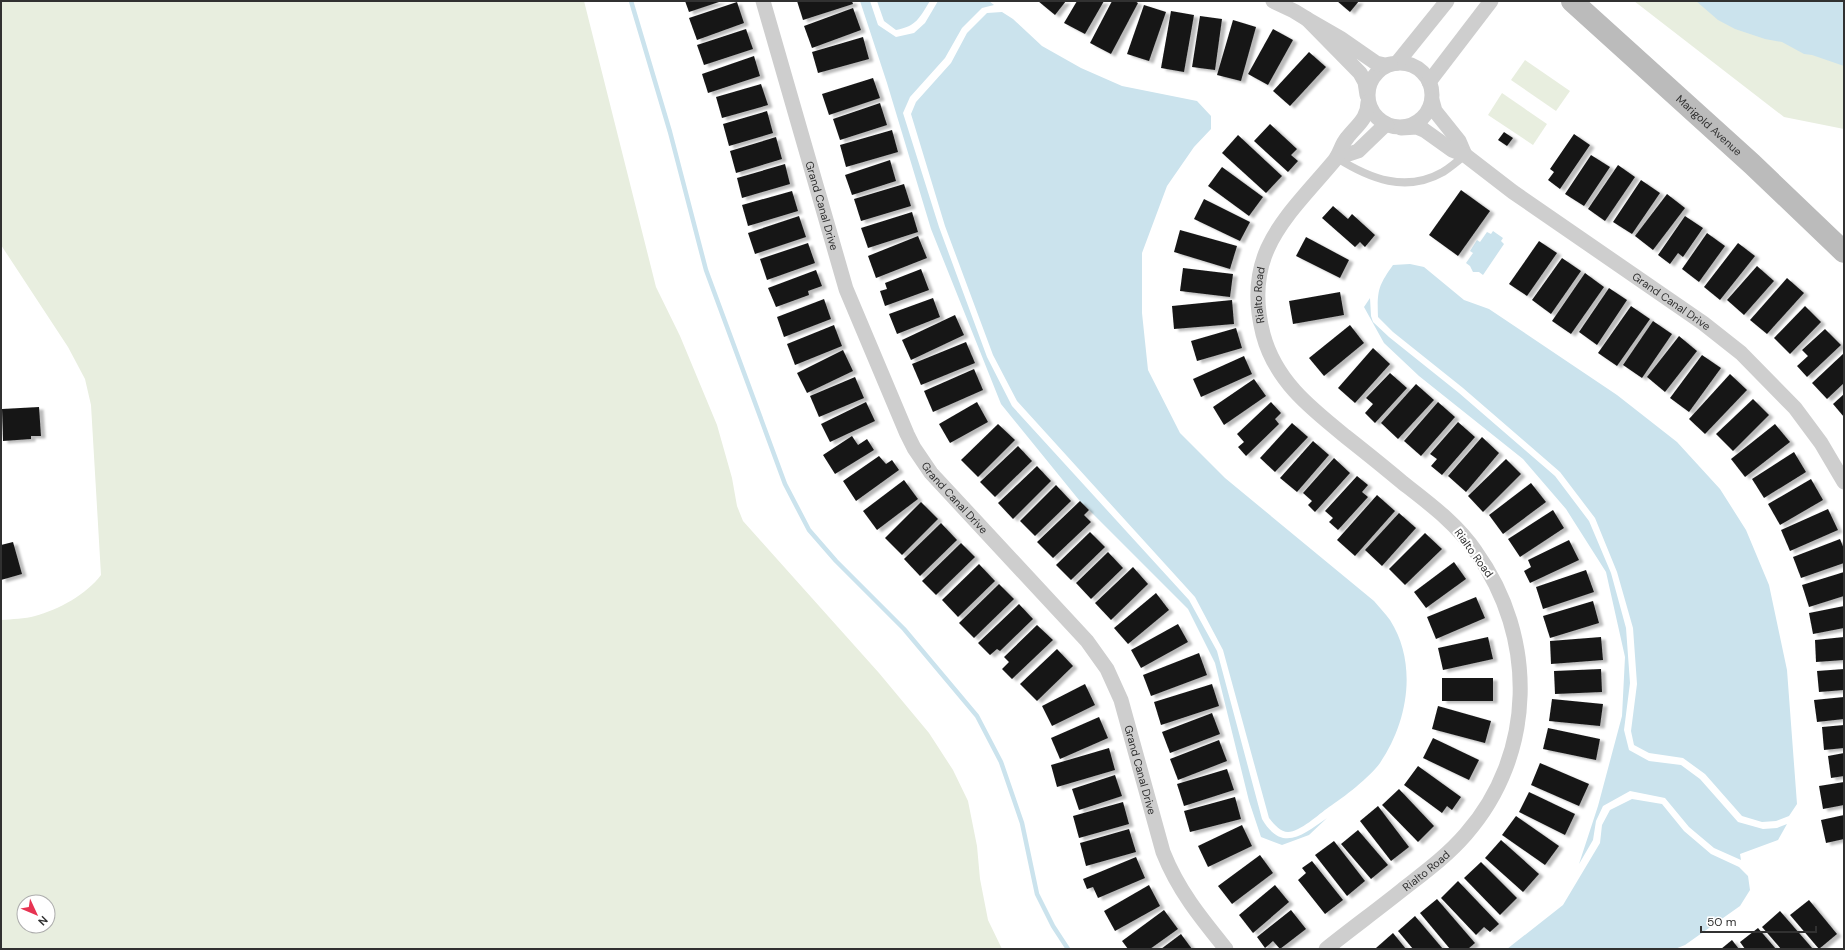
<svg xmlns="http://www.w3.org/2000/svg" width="1845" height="950" font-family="'DM Sans',sans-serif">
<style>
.green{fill:#e8eedf;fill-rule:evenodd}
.water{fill:#cbe3ed}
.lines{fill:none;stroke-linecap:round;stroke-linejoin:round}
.stream{stroke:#cbe3ed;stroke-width:4.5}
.building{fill:#181818;filter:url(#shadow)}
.service{stroke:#cecece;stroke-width:8}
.minor{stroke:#cecece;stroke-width:15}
.secondary{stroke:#bbb;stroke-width:22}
.labels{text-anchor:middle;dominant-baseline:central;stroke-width:4;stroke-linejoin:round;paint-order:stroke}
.street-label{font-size:11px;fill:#313131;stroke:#fff}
</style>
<defs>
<filter id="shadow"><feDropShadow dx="4.5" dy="2.5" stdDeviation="1" flood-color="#0004"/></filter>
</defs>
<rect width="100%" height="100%" fill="#fff"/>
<!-- green -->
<g class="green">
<path d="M1,1H584L656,287L680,336L717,425L732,478L737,506L743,521L879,673L929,733L953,770L968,801L977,846L980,879L988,920L1002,949H1V620C12,619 25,619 35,616C58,610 87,594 101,575L91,405L85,379L68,347L1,245ZM24,902H48V926H24Z"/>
<path d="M1634,1H1844V129L1784,117Z"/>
<path d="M1525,60L1570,91L1556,111L1511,80Z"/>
<path d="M1502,93L1547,124L1533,145L1488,115Z"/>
</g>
<!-- water -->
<g class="water">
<path d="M860,1H870L878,25L896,37L914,33L925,23L938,1H989L994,5L982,8L962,28L945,58L910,97L903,113L939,227L987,357L1012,406L1189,600L1217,651L1262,819C1282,853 1303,835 1327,818L1309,835L1282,845L1261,837L1249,801L1215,663L1188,609L1079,500L1001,404L931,229L887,83Z"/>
<path d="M877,1H930C919,18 917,26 896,30L884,21Z"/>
<path d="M1696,1H1844V66L1812,55L1804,54L1782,42L1765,39L1735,29L1718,20Z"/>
<path d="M1002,12L1013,19L1042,46L1081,68L1122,86L1197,101L1211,116V129L1194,147L1167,186L1142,253V313L1148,370L1180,433L1225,478L1374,601C1379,607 1385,613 1390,620C1418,664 1408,722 1380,763C1370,777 1343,798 1329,807C1319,814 1300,832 1288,832C1280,832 1274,824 1269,818L1223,650L1195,597L1017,401L993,355L945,226L911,114L916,102L951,63L967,33L987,13Z"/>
<path d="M1493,231L1503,238L1501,241L1504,244L1483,275L1479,272H1473L1470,266L1466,263L1473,253L1470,251L1477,240L1480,242L1487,232L1491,234Z"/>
<path d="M1410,264L1424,267L1464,300L1489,309L1617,395L1677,442L1720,489L1746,530L1769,585L1787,670L1797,804L1789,816L1776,821L1762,822L1742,816L1705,774L1683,758L1649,753L1634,745L1631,731L1637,684L1633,628L1617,572L1595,518L1560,472L1463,388L1393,332L1378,317C1377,291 1378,286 1393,265Z"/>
<path d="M1370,298L1371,316L1373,322L1389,337L1459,393L1555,476L1589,521L1611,573L1626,628L1630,683L1624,730L1629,750L1649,761L1681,765L1700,779L1738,822L1763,829L1777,828L1787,824L1778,840L1740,854L1741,860L1714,848L1689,827L1665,798L1630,791L1603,806L1596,821L1593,840L1579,864L1598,806L1622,716L1625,657L1606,572L1566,509L1523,459L1419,376L1384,343L1364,307Z"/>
<path d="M1632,799L1662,804L1684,831L1711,854L1739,867L1748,876L1750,890L1740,906L1685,945L1675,949H1507L1563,905L1600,843L1602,825L1610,810Z"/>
</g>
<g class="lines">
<!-- stream -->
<path class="stream" d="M631,1L670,132L706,270L785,484L809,530L836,561L904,629L977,716L1001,762L1022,823L1037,894L1053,926L1068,949"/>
</g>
<!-- building -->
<g class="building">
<path d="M685,1H722L689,12Z"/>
<path d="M797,1H852L853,4L803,20Z"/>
<path d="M1038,1H1066L1055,15Z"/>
<path d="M1077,1H1104L1085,34L1064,23Z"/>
<path d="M1112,1H1135L1138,3L1111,54L1090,43Z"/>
<path d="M1337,1H1359L1350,12Z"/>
<path d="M737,2L744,23L697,40L689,18Z"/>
<path d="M1144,5L1166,12L1149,61L1127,54Z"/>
<path d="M853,8L861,30L812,48L804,26Z"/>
<path d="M1171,11L1194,15L1184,72L1161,68Z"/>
<path d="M1200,16L1222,19L1215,70L1192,67Z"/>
<path d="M1233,20L1256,27L1241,81L1217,75Z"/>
<path d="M746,29L753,49L704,65L697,45Z"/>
<path d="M1273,29L1293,40L1268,85L1248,74Z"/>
<path d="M863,37L869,59L818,73L812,52Z"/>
<path d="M1309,52L1326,67L1290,106L1273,91Z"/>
<path d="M754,56L760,76L708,93L702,74Z"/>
<path d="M873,78L880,98L829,115L822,94Z"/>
<path d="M761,84L768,105L722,118L716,97Z"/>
<path d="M880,103L887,125L840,140L833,119Z"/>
<path d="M767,111L773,133L729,146L723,124Z"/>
<path d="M1270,124L1297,149L1291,155L1298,161L1288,172L1254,141Z"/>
<path d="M892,130L898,152L846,167L840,145Z"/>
<path d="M1504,132L1513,138L1507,146L1498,140Z"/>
<path d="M1574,134L1590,145L1560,189L1548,180L1554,172L1550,169Z"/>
<path d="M1238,135L1282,176L1266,193L1222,153Z"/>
<path d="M776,137L782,159L736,173L730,151Z"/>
<path d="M1591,155L1610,167L1584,206L1565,194Z"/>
<path d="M890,160L896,181L852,195L845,175Z"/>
<path d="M785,164L790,184L742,198L737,178Z"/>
<path d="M1618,165L1635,177L1605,221L1588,209Z"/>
<path d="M1222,167L1263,197L1249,216L1208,186Z"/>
<path d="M1641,180L1660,193L1632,234L1613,222Z"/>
<path d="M904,184L911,206L861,221L854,199Z"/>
<path d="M1461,190L1490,211L1458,256L1429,235Z"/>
<path d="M792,191L798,211L748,226L742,205Z"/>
<path d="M1667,194L1685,208L1653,250L1635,236Z"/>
<path d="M1204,199L1250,222L1240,241L1194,219Z"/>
<path d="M1333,206L1348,219L1352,214L1375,235L1365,247L1360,242L1355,247L1322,218Z"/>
<path d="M912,212L918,232L868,248L861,228Z"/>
<path d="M799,216L806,237L755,254L748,233Z"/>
<path d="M1685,216L1703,228L1683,257L1678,253L1670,264L1658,255Z"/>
<path d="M1180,230L1237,246L1230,269L1174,252Z"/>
<path d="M1707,233L1725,246L1699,282L1682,269Z"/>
<path d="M918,236L927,258L876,278L868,256Z"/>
<path d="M1306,237L1349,260L1340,278L1296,256Z"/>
<path d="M1539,241L1557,253L1527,296L1509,284Z"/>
<path d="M808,243L815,263L767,280L760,259Z"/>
<path d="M1738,243L1755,256L1720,300L1704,287Z"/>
<path d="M1562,258L1581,271L1551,314L1532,300Z"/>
<path d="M1757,266L1774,281L1744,315L1727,300Z"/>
<path d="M1183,268L1233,274L1230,297L1180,291Z"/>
<path d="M921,269L929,290L885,306L880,291L887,289L885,283Z"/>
<path d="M816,270L822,286L808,291L809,295L776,307L768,288Z"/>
<path d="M1585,273L1604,287L1571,334L1552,321Z"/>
<path d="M1787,278L1804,293L1767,334L1750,320Z"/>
<path d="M1609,288L1627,300L1597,345L1579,332Z"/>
<path d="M1340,292L1344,315L1293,324L1289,301Z"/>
<path d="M933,298L940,317L897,334L889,314Z"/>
<path d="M824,299L831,319L784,337L777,317Z"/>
<path d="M1232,300L1234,324L1174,329L1172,306Z"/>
<path d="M1631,306L1650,319L1617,366L1598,353Z"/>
<path d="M1805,306L1821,322L1790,354L1774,338Z"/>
<path d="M955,315L964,335L911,360L902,340Z"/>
<path d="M1653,321L1672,334L1642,378L1623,365Z"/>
<path d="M834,325L842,346L795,365L787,344Z"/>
<path d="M1350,325L1364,343L1324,376L1309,358Z"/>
<path d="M1236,328L1242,348L1197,361L1191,341Z"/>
<path d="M1825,329L1841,345L1807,377L1797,366L1808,356L1802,350Z"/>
<path d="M1679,336L1697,351L1665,392L1647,377Z"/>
<path d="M966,342L975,363L921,385L912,364Z"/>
<path d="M1373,348L1390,364L1355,403L1338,388Z"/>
<path d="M843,350L853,371L807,393L797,373Z"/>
<path d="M1844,353V383L1827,399L1812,383Z"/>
<path d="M1702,355L1721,368L1689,412L1670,398Z"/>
<path d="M1244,356L1252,374L1201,397L1193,379Z"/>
<path d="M974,369L983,390L933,412L924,391Z"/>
<path d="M1390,373L1407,388L1375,423L1365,413L1373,404L1366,398Z"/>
<path d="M1730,374L1747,390L1705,434L1689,419Z"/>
<path d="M855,377L864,398L819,417L810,396Z"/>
<path d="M1254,379L1266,396L1224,425L1213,407Z"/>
<path d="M1416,384L1434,400L1398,439L1381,423Z"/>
<path d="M1844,394V417L1833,404Z"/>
<path d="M1753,399L1769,415L1733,451L1716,434Z"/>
<path d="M866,402L875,421L830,442L821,424Z"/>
<path d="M977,402L988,422L950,443L939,424Z"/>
<path d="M1271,402L1281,413L1275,419L1279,424L1246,456L1238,447L1244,442L1237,434Z"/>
<path d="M1438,402L1455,417L1421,456L1404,441Z"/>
<path d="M39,407L41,436H31V439L3,441L2,409Z"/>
<path d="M1458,422L1475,437L1442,475L1431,466L1437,459L1430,454Z"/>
<path d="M1292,423L1308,437L1275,472L1260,458Z"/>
<path d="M998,424L1015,440L978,477L961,460Z"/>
<path d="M1775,424L1790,442L1745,477L1731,459Z"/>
<path d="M852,436L858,445L867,439L874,450L835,474L823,455Z"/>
<path d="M1482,437L1499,453L1466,492L1448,476Z"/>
<path d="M1313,441L1329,455L1297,492L1280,478Z"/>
<path d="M1018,446L1032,461L995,497L980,482Z"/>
<path d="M1794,452L1806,472L1764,498L1752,479Z"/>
<path d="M879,456L886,464L892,460L899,470L856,501L843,481Z"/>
<path d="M1334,458L1350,473L1315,512L1308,505L1312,501L1303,493Z"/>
<path d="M1506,459L1521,474L1483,512L1468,496Z"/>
<path d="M1037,466L1051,481L1013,519L998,503Z"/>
<path d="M1357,476L1368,485L1362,492L1368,497L1338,530L1329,522L1333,518L1325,511Z"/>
<path d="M1811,479L1823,500L1780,525L1768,504Z"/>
<path d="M904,480L918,499L877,530L863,511Z"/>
<path d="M1531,483L1546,502L1503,534L1489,515Z"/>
<path d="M1056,485L1071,501L1035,536L1020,521Z"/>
<path d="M1377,495L1395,511L1355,556L1337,540Z"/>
<path d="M1080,501L1089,510L1084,515L1091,522L1053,558L1037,542Z"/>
<path d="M921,502L938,519L902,555L885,538Z"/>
<path d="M1828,509L1838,530L1790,551L1781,530Z"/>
<path d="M1553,510L1564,528L1520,557L1508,539Z"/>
<path d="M1399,513L1416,528L1382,566L1365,550Z"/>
<path d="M941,523L957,540L920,576L904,559Z"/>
<path d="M1090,532L1105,547L1071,580L1056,565Z"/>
<path d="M1425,533L1442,549L1405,585L1389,569Z"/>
<path d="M1840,539L1844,549V563L1801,578L1793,557Z"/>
<path d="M1569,540L1579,560L1530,583L1524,571L1531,567L1528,560Z"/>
<path d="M13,542L22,574L1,580V545Z"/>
<path d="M961,543L975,557L936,595L922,581Z"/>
<path d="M1108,552L1123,568L1091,599L1076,583Z"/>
<path d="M1454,562L1466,579L1426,608L1414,592Z"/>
<path d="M979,564L995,581L958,617L942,600Z"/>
<path d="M1133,567L1148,584L1111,620L1095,603Z"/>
<path d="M1586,570L1594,592L1543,609L1536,587Z"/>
<path d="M1844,572V596L1809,607L1802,585Z"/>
<path d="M999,584L1014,599L974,638L959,623Z"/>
<path d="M1156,593L1169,610L1128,644L1114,628Z"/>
<path d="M1476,597L1485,618L1436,639L1427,617Z"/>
<path d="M1593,601L1599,623L1550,638L1543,616Z"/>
<path d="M1019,604L1033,619L1000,651L997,649L990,655L978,643Z"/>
<path d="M1844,606V628L1813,634L1809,613Z"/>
<path d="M1178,624L1188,642L1141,668L1131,650Z"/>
<path d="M1037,625L1053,640L1012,679L1002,669L1009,662L1004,657Z"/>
<path d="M1488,637L1493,659L1443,670L1438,648Z"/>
<path d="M1601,637L1603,660L1551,664L1550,641Z"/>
<path d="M1844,637V660L1816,662L1815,640Z"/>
<path d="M1057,649L1073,666L1037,701L1020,684Z"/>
<path d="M1199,653L1207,675L1151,696L1143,675Z"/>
<path d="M1601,669L1602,692L1555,694L1554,671Z"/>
<path d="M1844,669V690L1819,692L1817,671Z"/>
<rect x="1442" y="678" width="51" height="23"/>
<path d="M1085,684L1095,705L1052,726L1042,706Z"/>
<path d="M1212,684L1219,706L1161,725L1154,702Z"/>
<path d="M1844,697V719L1817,722L1814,700Z"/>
<path d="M1552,699L1603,704L1600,726L1549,721Z"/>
<path d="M1438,706L1491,721L1485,743L1432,729Z"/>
<path d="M1212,713L1220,734L1170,753L1162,732Z"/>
<path d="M1099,717L1108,738L1060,759L1051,738Z"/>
<path d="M1844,725V748L1824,750L1822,727Z"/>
<path d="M1548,728L1600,739L1596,760L1543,749Z"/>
<path d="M1433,738L1479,760L1469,780L1423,758Z"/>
<path d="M1219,740L1227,761L1178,780L1170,759Z"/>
<path d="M1109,748L1115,770L1057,787L1051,765Z"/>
<path d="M1844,753V776L1831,778L1828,756Z"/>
<path d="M1540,763L1589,784L1579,806L1531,785Z"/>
<path d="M1418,766L1461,797L1452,810L1447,806L1442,813L1404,785Z"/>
<path d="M1227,769L1234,790L1184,806L1177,784Z"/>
<path d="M1115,775L1122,796L1079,810L1072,789Z"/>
<path d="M1844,782V805L1823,809L1819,786Z"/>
<path d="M1399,789L1434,826L1418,842L1382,805Z"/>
<path d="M1529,792L1575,814L1565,835L1519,812Z"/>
<path d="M1235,797L1241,819L1190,832L1184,811Z"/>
<path d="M1123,802L1129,824L1079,838L1073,816Z"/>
<path d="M1378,806L1409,847L1391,861L1360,821Z"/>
<path d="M1844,815V839L1826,843L1821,820Z"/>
<path d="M1516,816L1559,846L1545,865L1502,835Z"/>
<path d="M1242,825L1252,846L1208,867L1198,846Z"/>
<path d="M1129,829L1136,852L1086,866L1080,843Z"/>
<path d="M1358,830L1388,865L1371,879L1341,844Z"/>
<path d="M1501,840L1539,874L1523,892L1485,858Z"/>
<path d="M1334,841L1365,881L1347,896L1315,855Z"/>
<path d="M1260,855L1273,873L1232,904L1218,886Z"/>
<path d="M1136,857L1145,878L1098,898L1093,887L1087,889L1083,879Z"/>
<path d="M1312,861L1343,900L1325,914L1298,880L1306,873L1302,868Z"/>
<path d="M1481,862L1517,898L1500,915L1464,878Z"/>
<path d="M1458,881L1499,924L1490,932L1484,927L1476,935L1441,898Z"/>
<path d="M1149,885L1160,906L1115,931L1104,911Z"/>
<path d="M1275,885L1289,902L1253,933L1239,915Z"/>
<path d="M1437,899L1475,943L1468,949H1450L1420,913Z"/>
<path d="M1809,900L1837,934L1819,949L1790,915Z"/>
<path d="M1164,910L1178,929L1150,949H1128L1122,941Z"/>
<path d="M1291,910L1306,929L1280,949L1273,941L1265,948L1257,937Z"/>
<path d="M1780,911L1813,949H1781L1762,927Z"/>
<path d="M1415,916L1443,949H1413L1398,931Z"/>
<path d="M1758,928L1776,949H1745L1740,942Z"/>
<path d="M1393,933L1406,949H1377L1376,948Z"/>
<path d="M1181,934L1192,949H1161Z"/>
<path d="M1732,940L1739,949H1721Z"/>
</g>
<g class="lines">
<!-- service -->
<path class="service" d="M1337,158C1370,179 1406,193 1443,172C1451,167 1458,161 1465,155"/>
<!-- minor -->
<g class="minor">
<path id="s1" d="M763,1L846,289L907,434L914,448L931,473L1087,641L1107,669L1121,700L1163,852C1178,890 1200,917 1226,949"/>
<path d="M1273,1L1294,11L1307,19"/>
<circle cx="1400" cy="95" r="32"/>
<path d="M1397,63L1447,1"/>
<path d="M1429,82L1491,1"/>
<path d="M1367,95L1365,82L1360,73L1307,19L1340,38L1376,63L1385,65L1390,64"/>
<path d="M1432,100L1435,111L1459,141L1465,155"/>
<path id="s2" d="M1401,128L1417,127L1424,130L1452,150L1465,155L1513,192L1703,323L1741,353L1795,408L1821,443L1844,482"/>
<path d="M1337,158L1358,151L1386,124"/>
<path id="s3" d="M1326,949C1351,929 1377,910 1402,890C1425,872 1447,856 1466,834C1536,754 1537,637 1476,552C1457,524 1430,504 1403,483C1384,467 1364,451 1345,436C1309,407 1275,380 1263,334C1242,252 1287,217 1334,161C1340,154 1341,145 1347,138C1356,126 1368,119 1368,102"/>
</g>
<!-- secondary -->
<path class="secondary" id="s4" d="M1572,1L1752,164L1844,252"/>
</g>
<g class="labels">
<!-- street labels -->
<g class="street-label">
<text stroke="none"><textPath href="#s4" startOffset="185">Marigold Avenue</textPath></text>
<text stroke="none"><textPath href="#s1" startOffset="213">Grand Canal Drive</textPath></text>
<text stroke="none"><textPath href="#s3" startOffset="834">Rialto Road</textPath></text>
<text stroke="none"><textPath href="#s2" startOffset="325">Grand Canal Drive</textPath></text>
<text stroke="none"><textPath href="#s1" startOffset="537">Grand Canal Drive</textPath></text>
<text transform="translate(1474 553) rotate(54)">Rialto Road</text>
<text stroke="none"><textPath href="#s1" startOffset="873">Grand Canal Drive</textPath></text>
<text stroke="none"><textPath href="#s3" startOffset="127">Rialto Road</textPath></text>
</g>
</g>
<!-- border -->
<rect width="1845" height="950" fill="none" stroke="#313131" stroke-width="4"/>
<!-- north arrow -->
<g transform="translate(36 914) rotate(134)"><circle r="19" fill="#ffffff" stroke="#adadad"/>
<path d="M0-3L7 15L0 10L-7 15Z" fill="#e73352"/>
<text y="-6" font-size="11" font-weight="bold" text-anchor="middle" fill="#313131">N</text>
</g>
<!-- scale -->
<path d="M1701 926v6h115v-6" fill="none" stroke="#313131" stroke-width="2"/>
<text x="1707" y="926" font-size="12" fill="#313131" stroke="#ffffff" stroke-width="3" paint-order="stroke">50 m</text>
</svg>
